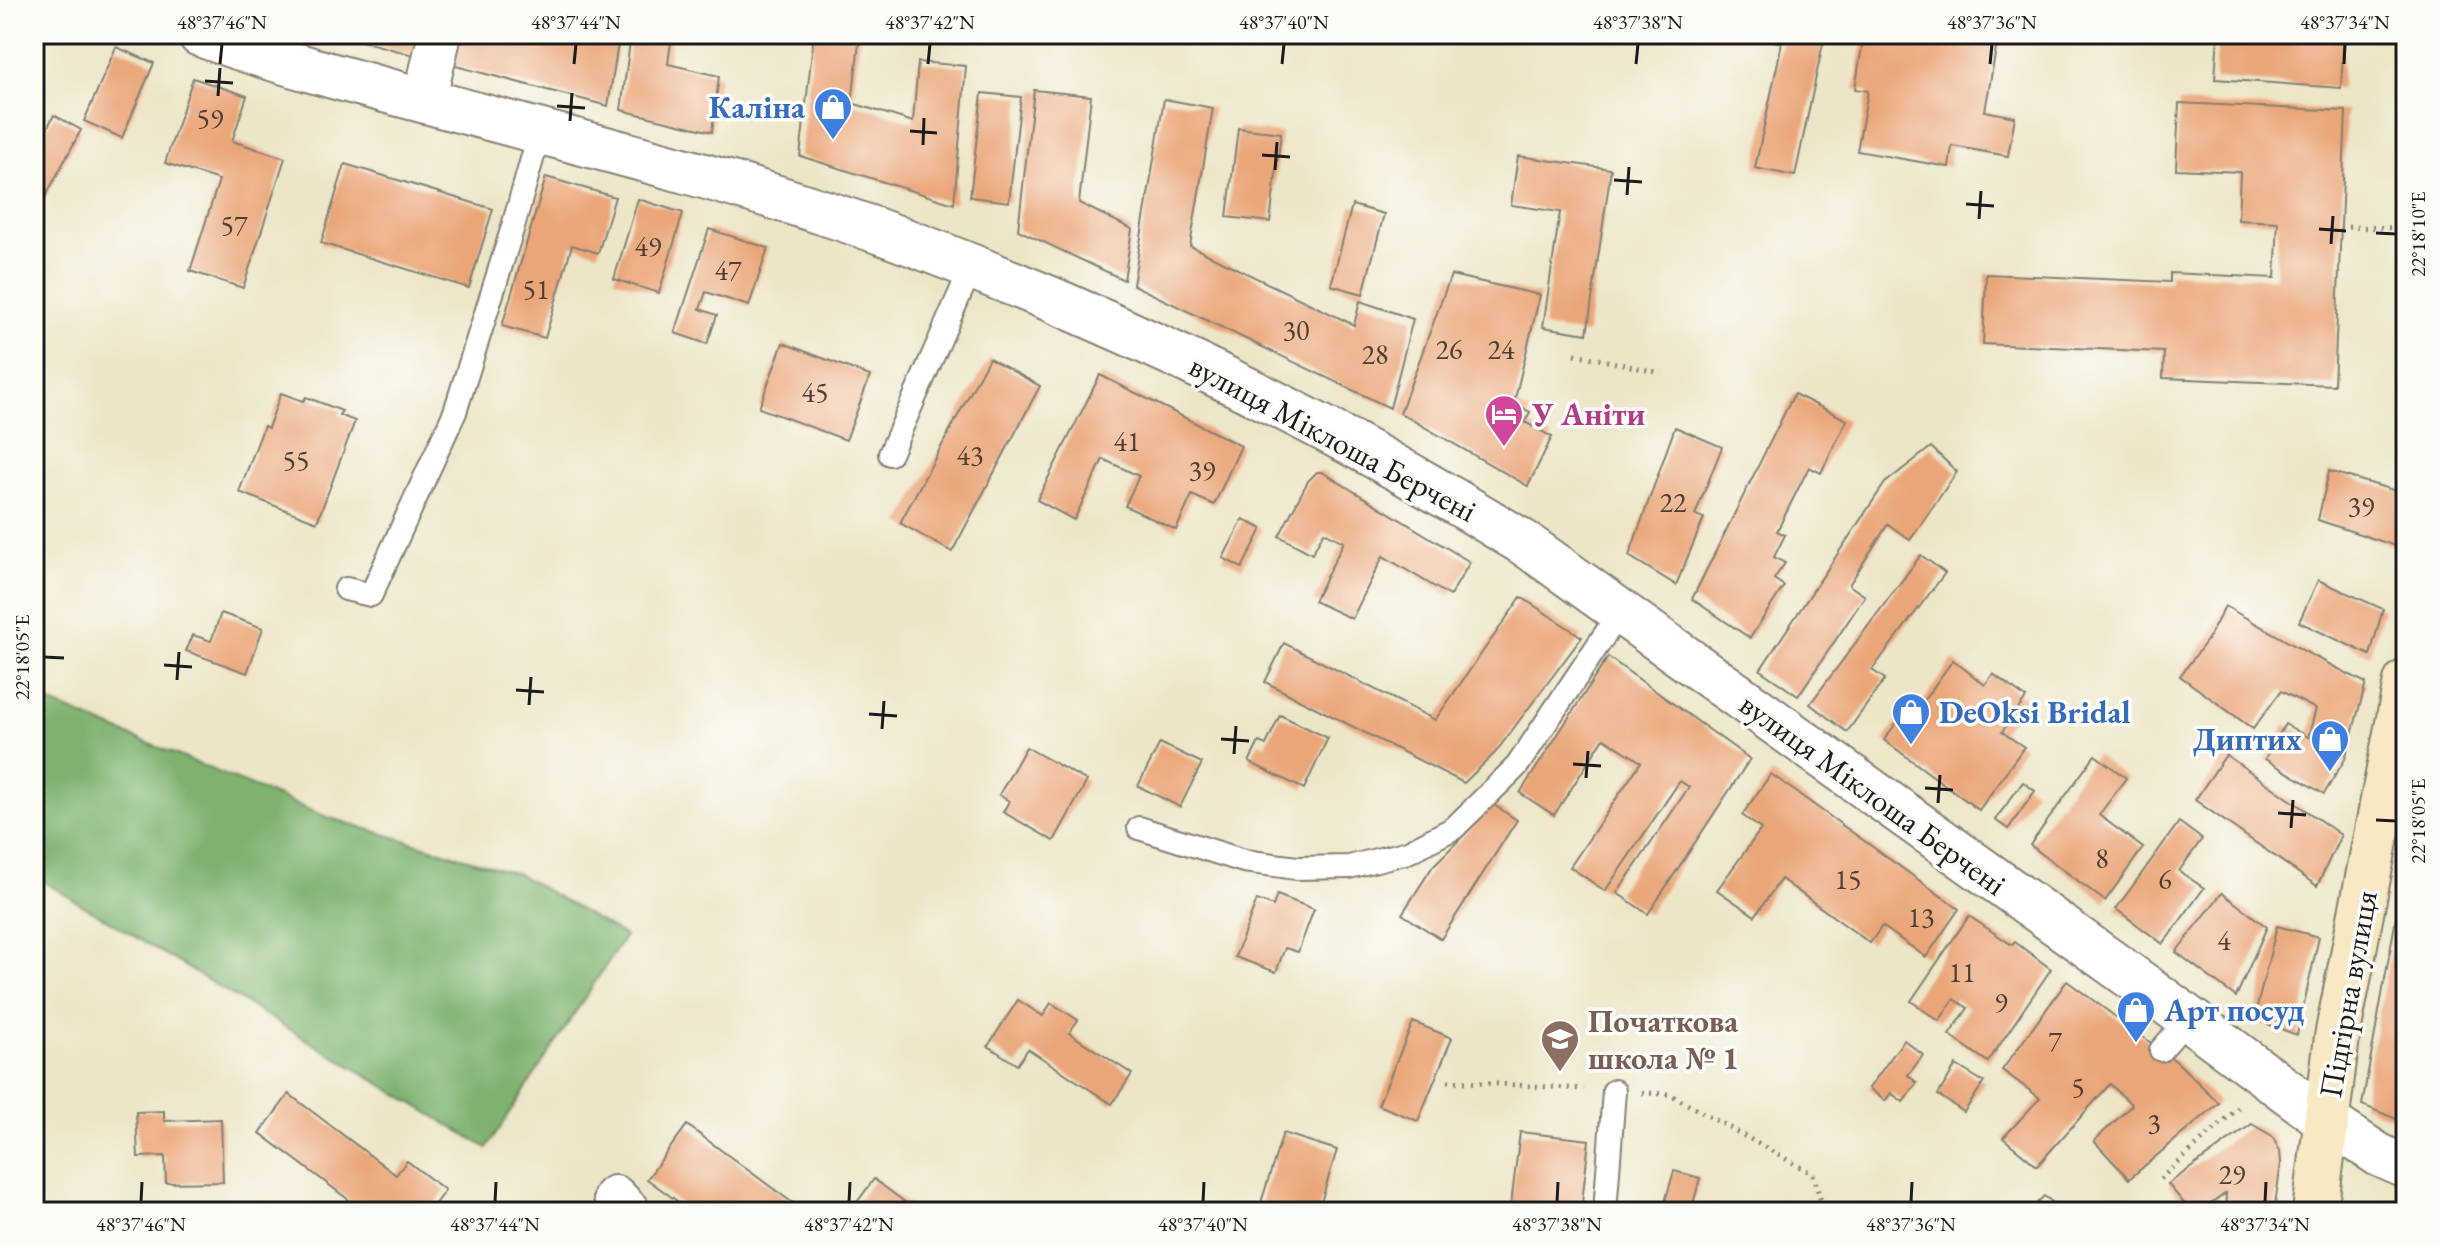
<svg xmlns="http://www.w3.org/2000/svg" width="2440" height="1246" font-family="'EB Garamond',serif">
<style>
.forest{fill:#7eb26e;stroke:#4d6745;stroke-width:2}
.building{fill:#eaa578}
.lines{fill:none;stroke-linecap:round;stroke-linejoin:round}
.service-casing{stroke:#848072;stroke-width:26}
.minor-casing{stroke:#848072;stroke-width:46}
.tertiary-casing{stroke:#848072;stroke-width:48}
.secondary-casing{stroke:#848072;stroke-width:48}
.path{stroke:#848072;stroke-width:5;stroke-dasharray:2 6;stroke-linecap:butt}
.service{stroke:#fff;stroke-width:22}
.minor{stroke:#fff;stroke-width:42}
.tertiary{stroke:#fff;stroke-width:44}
.secondary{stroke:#f8e8c3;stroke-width:44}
.ticks{fill:none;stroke:#1c1c1c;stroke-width:3}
.labels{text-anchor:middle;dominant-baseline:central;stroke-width:7;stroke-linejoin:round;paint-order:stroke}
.number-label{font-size:28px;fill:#503e33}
.shop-label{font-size:32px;font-weight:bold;fill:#366cbe;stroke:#fdfcf7;text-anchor:end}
.hotel-label{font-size:32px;font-weight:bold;fill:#b23c85;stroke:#fdfcf7;text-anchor:start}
.street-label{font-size:32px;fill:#1c1c1c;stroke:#fdfcf7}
.education-label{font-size:32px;font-weight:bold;fill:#785e54;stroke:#fdfcf7;text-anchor:start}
.neatline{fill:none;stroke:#1c1c1c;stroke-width:3}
.ticks-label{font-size:20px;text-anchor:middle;fill:#1c1c1c}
</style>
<rect width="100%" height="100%" fill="#fdfcf7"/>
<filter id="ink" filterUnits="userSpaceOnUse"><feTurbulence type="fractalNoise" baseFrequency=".0125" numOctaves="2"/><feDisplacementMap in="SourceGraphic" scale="16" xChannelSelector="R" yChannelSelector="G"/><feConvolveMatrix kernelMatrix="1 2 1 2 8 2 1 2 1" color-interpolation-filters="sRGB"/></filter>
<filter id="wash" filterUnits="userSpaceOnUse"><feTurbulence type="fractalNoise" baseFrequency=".006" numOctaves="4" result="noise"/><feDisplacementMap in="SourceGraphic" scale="32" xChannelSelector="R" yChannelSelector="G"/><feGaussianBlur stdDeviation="1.8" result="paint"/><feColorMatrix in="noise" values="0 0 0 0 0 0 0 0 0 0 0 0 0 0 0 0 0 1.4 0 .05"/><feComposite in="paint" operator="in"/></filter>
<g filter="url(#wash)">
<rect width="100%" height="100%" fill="#ede5c7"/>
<!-- forest -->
<path class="forest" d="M34,696L327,817L518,874L625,936L487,1148L34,876Z"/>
<g id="blocks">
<!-- building -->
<g class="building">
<path d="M336,34H421L417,56Z"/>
<path d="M453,34H595L594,37L618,44L608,106L448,64Z"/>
<path d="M631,34H672L668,64L719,76L712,132L621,110Z"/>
<path d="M814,34H860L852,103L913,122L918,62L966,66L954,204L800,156Z"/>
<path d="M1746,34H1825L1795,176L1755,168L1782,43Z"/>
<path d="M1864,34H1943L1997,43L1985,111L2015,117L2008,156L1952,146L1949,167L1857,151L1868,91L1855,89Z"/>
<path d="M2218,34H2344L2341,88L2215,79Z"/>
<path d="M116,47L154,63L122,138L84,121Z"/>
<path d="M193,78L247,96L232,141L285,158L243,288L190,271L219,180L165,163Z"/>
<path d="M1034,90L1091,96L1079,203L1132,229L1124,280L1018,230Z"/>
<path d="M982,93L1021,97L1009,202L970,197Z"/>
<path d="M1164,99L1213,108L1190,246L1354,325L1360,301L1413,319L1390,408L1133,285Z"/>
<path d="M2179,103L2346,111L2334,385L2163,378L2164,352L1983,344L1986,274L2170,282V273L2275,278L2278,222L2238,220L2240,172L2176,169Z"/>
<path d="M54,115L81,130L34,218V146L37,148Z"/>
<path d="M1238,128L1281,133L1270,222L1227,217Z"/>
<path d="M1518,156L1611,169L1587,334L1543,327L1560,212L1511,205Z"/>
<path d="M345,164L493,209L469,288L321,243Z"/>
<path d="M546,177L615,197L598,253L572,245L545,338L502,326Z"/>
<path d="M638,199L683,213L659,293L614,279Z"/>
<path d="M1352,205L1384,214L1363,294L1331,285Z"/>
<path d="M709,229L768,248L749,306L706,292L700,309L717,315L707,344L675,333Z"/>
<path d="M1451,275L1540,295L1514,403L1530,412L1525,422L1552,437L1528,486L1400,413Z"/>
<path d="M783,343L870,376L846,440L759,408Z"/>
<path d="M989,358L1040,386L952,552L900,523Z"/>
<path d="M1100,375L1241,446L1214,505L1192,495L1176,530L1125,506L1139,476L1103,459L1074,520L1037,500Z"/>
<path d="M281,393L303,401L306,397L342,411L339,415L355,421L317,522L239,492L264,426L268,428Z"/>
<path d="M1794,394L1847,420L1821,473L1809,467L1777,531L1785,535L1774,557L1785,563L1774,579L1784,586L1750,638L1692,599Z"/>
<path d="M1675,427L1722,447L1695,515L1704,518L1676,585L1629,556Z"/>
<path d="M1931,447L1957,472L1910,540L1888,524L1849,585L1865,596L1798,696L1760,670L1885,483Z"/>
<path d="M2329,471L2403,493L2395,546L2318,520Z"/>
<path d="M1317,472H1322L1470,562L1450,596L1383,556L1352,619L1314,601L1344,542L1324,532L1312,554L1279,536L1308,481Z"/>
<path d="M1243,519L1262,529L1242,568L1223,558Z"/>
<path d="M1921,555L1945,573L1872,670L1885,679L1847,732L1810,704Z"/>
<path d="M2318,580L2383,609L2370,655L2299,622Z"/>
<path d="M1521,597L1582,637L1495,753L1464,783L1265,682L1284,643L1435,720Z"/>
<path d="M2225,606L2306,652L2366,683L2345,759L2324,794L2265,759L2285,724L2308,737L2316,709L2281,691L2253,729L2180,676L2208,639Z"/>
<path d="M221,613L263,628L247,673L186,651L193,635L211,641Z"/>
<path d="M1608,657L1750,759L1648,914L1617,893L1689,787L1680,781L1605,891L1570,867L1641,762L1604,738L1554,815L1520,793Z"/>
<path d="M1953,660L1985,685L1993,674L2026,698L2002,732L2024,747L1979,810L1884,740L1912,701L1919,707Z"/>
<path d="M1280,715L1328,738L1304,789L1249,762L1259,742L1266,745Z"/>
<path d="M1160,743L1202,763L1180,807L1138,786Z"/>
<path d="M1026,747L1087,781L1054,841L1003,812L1009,801L999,795Z"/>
<path d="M2095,755L2126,778L2099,815L2143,848L2105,901L2030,845Z"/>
<path d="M2226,755L2341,835L2317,886L2195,800Z"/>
<path d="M1771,774L1959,909L1926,957L1882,926L1870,943L1781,879L1755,916L1717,890L1761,829L1742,815Z"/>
<path d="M2023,782L2035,791L2008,829L1995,820Z"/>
<path d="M1494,805L1517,820L1441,939L1402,914L1433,866Z"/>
<path d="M2179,822L2202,839L2179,871L2204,888L2163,944L2116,909Z"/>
<path d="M2404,874H2406V1123L2362,1105Z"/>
<path d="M2222,893L2267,927L2236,997L2176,952Z"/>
<path d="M1277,895L1314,909L1298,952L1285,948L1276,972L1235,957L1257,900L1273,906Z"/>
<path d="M1969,916L2012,945L2015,942L2051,969L1988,1062L1949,1035L1968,1008L1954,999L1939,1021L1911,1001Z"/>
<path d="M2277,926L2319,937L2297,1035L2254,1019Z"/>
<path d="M2067,981L2177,1062L2219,1103L2129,1179L2094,1141L2132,1105L2110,1084L2037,1166L2003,1138L2040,1098L2002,1070Z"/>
<path d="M1018,1000L1043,1016L1051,1003L1078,1020L1069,1033L1132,1074L1112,1104L1028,1049L1017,1065L988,1046Z"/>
<path d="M1413,1022L1452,1038L1418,1121L1378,1105Z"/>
<path d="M1904,1040L1923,1055L1908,1075L1917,1083L1903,1102L1891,1093L1885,1101L1869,1088Z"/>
<path d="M1956,1065L1984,1082L1964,1112L1938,1095Z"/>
<path d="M289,1094L396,1175L407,1161L445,1190L429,1212H365L260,1133Z"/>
<path d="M164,1111V1121L221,1119L223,1182L166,1183L165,1156L138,1157L136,1112Z"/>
<path d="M2252,1124L2272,1136L2280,1151L2281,1163L2274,1212H2225L2226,1193L2200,1212H2191L2168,1184Z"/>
<path d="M687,1125L805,1212H692L647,1179Z"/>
<path d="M1520,1132L1589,1140L1581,1212H1510Z"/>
<path d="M1283,1133L1337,1150L1318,1212H1258Z"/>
<path d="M1674,1171L1700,1178L1691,1212L1664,1205Z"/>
<path d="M874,1179L918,1212H850Z"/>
<path d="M2044,1196L2066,1212H2028Z"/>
</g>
</g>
</g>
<g filter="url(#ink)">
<use href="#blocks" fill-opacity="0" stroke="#848072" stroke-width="2"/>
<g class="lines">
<!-- service casing -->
<g class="service-casing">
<g id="service">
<path d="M890,454L972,266"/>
<path d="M346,589L371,595L455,412L512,230L540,131"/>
<path d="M1139,828L1244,861L1297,868L1349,867L1408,852L1454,828L1517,766L1620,612"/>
<path d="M2161,1050L2188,1019"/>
<path d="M1605,1212L1614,1091"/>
</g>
</g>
<!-- minor casing -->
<g class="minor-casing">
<g id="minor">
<path d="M424,101L440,34"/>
<path d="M2326,1120L2379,1155L2406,1167"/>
<path d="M615,1197L629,1212"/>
</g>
</g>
<!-- tertiary casing -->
<g class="tertiary-casing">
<path id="tertiary" d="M200,34C274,61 350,81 426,101C557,137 690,169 819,211C901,237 981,270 1060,303C1220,372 1376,451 1524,543L2154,993L2326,1120"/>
</g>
<!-- secondary casing -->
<g class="secondary-casing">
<path id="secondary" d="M2315,1212L2337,1037L2406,682"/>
</g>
<!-- path -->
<g class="path">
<path d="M2340,227L2406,228"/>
<path d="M1575,354L1661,373"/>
<path d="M1448,1081L1584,1089"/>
<path d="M1642,1093L1669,1094L1813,1174L1824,1212"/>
<path d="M2160,1179L2239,1107"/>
</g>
<!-- service -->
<use href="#service" class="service"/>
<!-- minor -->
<use href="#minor" class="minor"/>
<!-- tertiary -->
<use href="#tertiary" class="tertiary"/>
<!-- secondary -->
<use href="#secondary" class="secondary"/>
</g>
</g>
<!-- ticks -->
<path class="ticks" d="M220,64L222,44M574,64L576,44M928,64L930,44M1282,64L1284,44M1636,64L1638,44M1990,64L1992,44M2344,64L2345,44M205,81L233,83M218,96L220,68M557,106L585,108M570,121L572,93M910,131L937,133M923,145L924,118M1262,155L1290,157M1275,170L1277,142M1614,180L1642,182M1627,195L1629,167M1966,204L1994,206M1979,219L1981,191M2319,229L2346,231M2376,233L2396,234M2331,244L2333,216M44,657L64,658M164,665L192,667M177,680L179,652M516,690L544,692M529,705L531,677M869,714L897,716M882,729L884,701M1221,739L1249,741M1234,754L1236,726M1573,764L1601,766M1586,778L1588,751M1925,788L1953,790M1938,803L1940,775M2278,813L2306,815M2376,820L2396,821M2291,828L2293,800M141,1202L142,1182M495,1202L496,1182M849,1202L850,1182M1203,1202L1204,1182M1557,1202L1558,1182M1911,1202L1912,1182M2265,1202L2266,1182"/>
<!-- icons -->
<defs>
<g id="shop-pin" transform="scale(2)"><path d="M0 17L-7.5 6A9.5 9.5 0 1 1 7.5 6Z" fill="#3f7fe0" stroke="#fdfcf7"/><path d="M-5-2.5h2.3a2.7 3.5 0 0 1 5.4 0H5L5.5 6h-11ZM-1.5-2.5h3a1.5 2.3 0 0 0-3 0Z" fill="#fff"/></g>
<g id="hotel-pin" transform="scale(2)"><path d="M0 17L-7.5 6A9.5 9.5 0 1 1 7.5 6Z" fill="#d1479c" stroke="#fdfcf7"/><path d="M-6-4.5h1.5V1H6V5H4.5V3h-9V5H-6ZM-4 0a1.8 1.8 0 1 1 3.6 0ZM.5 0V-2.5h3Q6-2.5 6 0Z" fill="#fff"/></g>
<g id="school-pin" transform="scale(2)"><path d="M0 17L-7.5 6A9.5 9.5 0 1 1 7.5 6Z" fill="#8d6e63" stroke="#fdfcf7"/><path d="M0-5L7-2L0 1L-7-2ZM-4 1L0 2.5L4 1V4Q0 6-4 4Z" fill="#fff"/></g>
</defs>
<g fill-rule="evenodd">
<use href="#shop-pin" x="833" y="107"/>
<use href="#hotel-pin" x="1504" y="414"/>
<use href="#shop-pin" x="1911" y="712"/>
<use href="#shop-pin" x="2330" y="739"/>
<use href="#shop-pin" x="2136" y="1010"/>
<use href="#school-pin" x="1560" y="1039"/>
</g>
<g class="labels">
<!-- number labels -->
<g class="number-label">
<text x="210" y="118">59</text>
<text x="234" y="225">57</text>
<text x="648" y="246">49</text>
<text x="728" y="270">47</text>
<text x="536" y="289">51</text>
<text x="1296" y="330">30</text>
<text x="1449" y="349">26</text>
<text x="1501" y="349">24</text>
<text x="1375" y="354">28</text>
<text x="815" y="392">45</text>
<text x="1127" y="441">41</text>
<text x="970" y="455">43</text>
<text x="296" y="460">55</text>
<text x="1202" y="470">39</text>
<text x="1673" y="502">22</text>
<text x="2361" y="506">39</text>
<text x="2102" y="858">8</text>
<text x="1848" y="879">15</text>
<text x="2165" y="879">6</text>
<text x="1921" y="917">13</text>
<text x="2224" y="940">4</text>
<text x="1962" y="972">11</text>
<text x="2001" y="1002">9</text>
<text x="2055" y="1041">7</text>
<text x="2078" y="1087">5</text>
<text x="2154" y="1123">3</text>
<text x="2232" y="1174">29</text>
</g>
<!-- shop labels -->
<g class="shop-label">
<text x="805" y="107">Калiна</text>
<text x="1939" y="712" text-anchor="start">DeOksi Bridal</text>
<text x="2302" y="739">Диптих</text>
<text x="2164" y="1010" text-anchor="start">Арт посуд</text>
</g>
<!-- hotel labels -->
<g class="hotel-label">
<text x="1532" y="414">У Аніти</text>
</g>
<!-- street labels -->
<g class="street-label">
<text transform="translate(1333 438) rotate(28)">вулиця Міклоша Берчені</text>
<text transform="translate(1873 794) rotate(36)">вулиця Міклоша Берчені</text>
<text transform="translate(2348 994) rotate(-80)">Підгірна вулиця</text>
</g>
<!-- education labels -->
<g class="education-label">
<text x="1588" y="1021">Початкова<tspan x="1588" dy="37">школа № 1</tspan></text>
</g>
</g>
<!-- margin -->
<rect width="2440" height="1246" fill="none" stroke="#fdfcf7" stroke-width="88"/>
<rect x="44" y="44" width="2352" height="1158" class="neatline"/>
<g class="ticks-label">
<text x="222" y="29">48°37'46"N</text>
<text x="576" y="29">48°37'44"N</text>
<text x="930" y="29">48°37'42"N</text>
<text x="1284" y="29">48°37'40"N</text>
<text x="1638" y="29">48°37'38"N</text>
<text x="1992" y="29">48°37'36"N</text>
<text x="2345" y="29">48°37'34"N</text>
<text transform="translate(2418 234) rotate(-90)" y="7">22°18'10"E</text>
<text transform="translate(22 657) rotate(-90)" y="7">22°18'05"E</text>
<text transform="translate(2418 821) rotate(-90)" y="7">22°18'05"E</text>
<text x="141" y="1231">48°37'46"N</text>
<text x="495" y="1231">48°37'44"N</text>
<text x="849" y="1231">48°37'42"N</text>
<text x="1203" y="1231">48°37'40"N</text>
<text x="1557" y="1231">48°37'38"N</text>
<text x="1911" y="1231">48°37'36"N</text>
<text x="2265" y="1231">48°37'34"N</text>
</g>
</svg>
